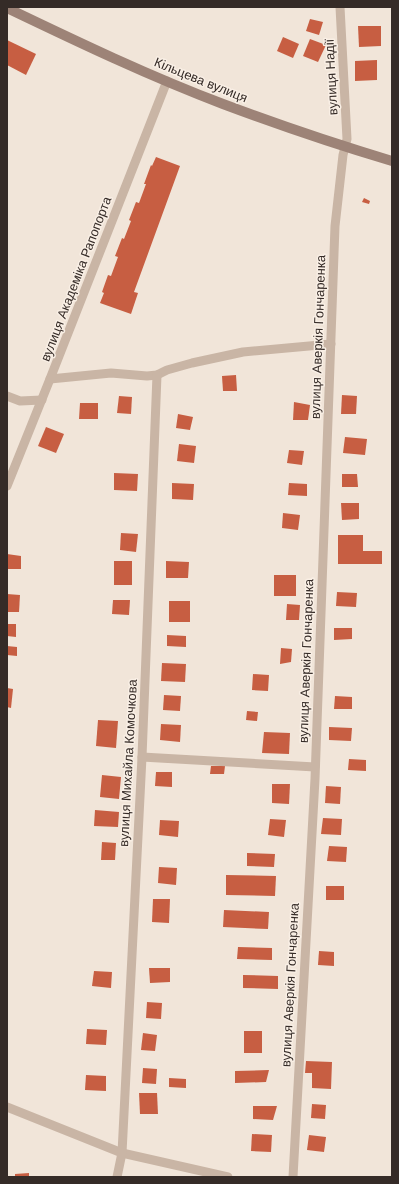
<svg xmlns="http://www.w3.org/2000/svg" width="399" height="1184" font-family="Helvetica,sans-serif">
<style>
.building{fill:#c75e42}
.lines{fill:none;stroke-linecap:round;stroke-linejoin:round}
.street{stroke:#c9b5a5;stroke-width:9}
.secondary{stroke:#9d8377;stroke-width:10}
.labels{text-anchor:middle;dominant-baseline:central;stroke-width:3;stroke-linejoin:round;paint-order:stroke}
.street-label{font-size:13px;fill:#352b27;stroke:#f9efe5}
</style>
<rect width="100%" height="100%" fill="#f1e5d9"/>
<!-- building -->
<g class="building">
<path d="M310,19L323,22L319,35L306,31Z"/>
<path d="M358,26H381V46L359,47Z"/>
<path d="M283,37L299,44L293,58L277,51Z"/>
<path d="M310,39L326,45L318,62L303,56Z"/>
<path d="M7,40L36,54L26,75L7,65Z"/>
<path d="M377,60V80L355,81V61Z"/>
<path d="M156,157L180,166L134,292L138,293L131,314L100,303L104,293L102,292L108,275L111,276L118,257L115,256L122,238L124,239L131,221L129,220L136,202L139,203L146,184H144L151,165L152,166Z"/>
<path d="M364,198L370,201L369,204L362,202Z"/>
<path d="M236,375L237,391H223L222,376Z"/>
<path d="M342,395L357,396L356,414H341Z"/>
<path d="M119,396L132,397L131,414L117,413Z"/>
<path d="M294,402L310,405L308,420H293Z"/>
<path d="M80,403H98V419H79Z"/>
<path d="M178,414L193,417L190,430L176,428Z"/>
<path d="M46,427L64,434L56,453L38,446Z"/>
<path d="M345,437L367,439L365,455L343,453Z"/>
<path d="M179,444L196,446L194,463L177,461Z"/>
<path d="M289,450L304,451L302,465L287,463Z"/>
<path d="M114,473L138,474L137,491L114,490Z"/>
<path d="M342,474H357L358,487H342Z"/>
<path d="M172,483L194,484L193,500L172,499Z"/>
<path d="M289,483L307,484V496L288,495Z"/>
<path d="M341,503H359V519L342,520Z"/>
<path d="M283,513L300,515L298,530L282,528Z"/>
<path d="M121,533L138,534L136,552L120,550Z"/>
<path d="M338,535H363V551H382V564H338Z"/>
<path d="M7,554L21,556V569H7Z"/>
<rect x="114" y="561" width="18" height="24"/>
<path d="M166,561L189,562L188,578H166Z"/>
<rect x="274" y="575" width="22" height="21"/>
<path d="M337,592L357,593L356,607L336,606Z"/>
<path d="M7,594L20,595L19,612H7Z"/>
<path d="M113,600H130L129,615L112,614Z"/>
<rect x="169" y="601" width="21" height="21"/>
<path d="M287,604L300,605L299,620H286Z"/>
<path d="M7,624H16V637L7,636Z"/>
<path d="M334,628H352V639L334,640Z"/>
<path d="M167,635L186,636V647L167,646Z"/>
<path d="M7,646L17,647V656L7,655Z"/>
<path d="M281,648L292,649L291,662L280,664Z"/>
<path d="M162,663L186,664L185,682L161,681Z"/>
<path d="M253,674L269,675L268,691L252,690Z"/>
<path d="M7,688L13,689L11,708L7,707Z"/>
<path d="M164,695L181,696L180,711L163,710Z"/>
<path d="M335,696L352,697V709H334Z"/>
<path d="M247,711L258,712L257,721L246,720Z"/>
<path d="M98,720L118,721L116,748L96,746Z"/>
<path d="M161,724L181,725L180,742L160,740Z"/>
<path d="M329,727L352,728L351,741L329,740Z"/>
<path d="M264,732L290,733L289,754L262,753Z"/>
<path d="M349,759L366,760V771L348,770Z"/>
<path d="M211,766H225L224,774H210Z"/>
<path d="M156,772H172V787L155,786Z"/>
<path d="M102,775L121,777L119,799L100,797Z"/>
<path d="M272,784H290L289,804L272,803Z"/>
<path d="M326,786L341,787L340,804L325,803Z"/>
<path d="M95,810L119,812L118,827L94,826Z"/>
<path d="M323,818L342,819L341,835L321,834Z"/>
<path d="M270,819L286,820L284,837L268,835Z"/>
<path d="M160,820L179,821L178,837L159,835Z"/>
<path d="M102,842L116,843L115,860H101Z"/>
<path d="M329,846L347,847L346,862L327,861Z"/>
<path d="M247,853L275,854L274,867L247,866Z"/>
<path d="M159,867L177,868L176,885L158,883Z"/>
<path d="M226,875L276,876L275,896L226,895Z"/>
<rect x="326" y="886" width="18" height="14"/>
<path d="M153,899H170L169,923L152,922Z"/>
<path d="M224,910L269,912L268,929L223,927Z"/>
<path d="M238,947L272,948V960L237,959Z"/>
<path d="M319,951L334,952V966L318,965Z"/>
<path d="M149,968H170V982L150,983Z"/>
<path d="M94,971L112,972L111,988L92,986Z"/>
<path d="M243,975L278,976V989L243,988Z"/>
<path d="M147,1002L162,1003L161,1019L146,1018Z"/>
<path d="M87,1029L107,1030L106,1045L86,1044Z"/>
<rect x="244" y="1031" width="18" height="22"/>
<path d="M143,1033L157,1035L155,1051L141,1050Z"/>
<path d="M306,1061L332,1062L331,1089L312,1088V1073H305Z"/>
<path d="M143,1068L157,1069L156,1084L142,1083Z"/>
<path d="M269,1070L266,1082L235,1083V1071Z"/>
<path d="M86,1075L106,1076V1091L85,1090Z"/>
<path d="M169,1078L186,1079V1088L169,1087Z"/>
<path d="M139,1093H157L158,1114H140Z"/>
<path d="M312,1104L326,1105L325,1119L311,1118Z"/>
<path d="M253,1106H277L273,1120L253,1119Z"/>
<path d="M252,1134L272,1135L271,1152L251,1151Z"/>
<path d="M309,1135L326,1137L324,1152L307,1150Z"/>
<path d="M29,1173V1177H15V1174Z"/>
</g>
<g class="lines">
<!-- street -->
<g class="street">
<path d="M50,379L111,373L147,376L157,375L167,370L192,363L243,352L331,344"/>
<path d="M7,396L20,401L42,400"/>
<path d="M7,486L50,379L167,81"/>
<path d="M142,757L315,767"/>
<path d="M7,1107L122,1153L228,1177"/>
<path d="M117,1177L122,1153L142,757L157,375"/>
<path d="M293,1177L315,779L335,226L343,155L347,139L340,7"/>
</g>
<!-- secondary -->
<path class="secondary" d="M7,8C78,42 149,76 223,104C279,125 335,144 392,161"/>
</g>
<g class="labels">
<!-- street labels -->
<g class="street-label">
<text transform="translate(331 77) rotate(-93)">вулиця Надії</text>
<text transform="translate(201 80) rotate(22)">Кільцева вулиця</text>
<text transform="translate(76 279) rotate(-69)">вулиця Академіка Рапопорта</text>
<text transform="translate(318 337) rotate(-88)">вулиця Аверкія Гончаренка</text>
<text transform="translate(306 661) rotate(-88)">вулиця Аверкія Гончаренка</text>
<text transform="translate(128 763) rotate(-87)">вулиця Михайла Комочкова</text>
<text transform="translate(290 985) rotate(-87)">вулиця Аверкія Гончаренка</text>
</g>
</g>
<!-- border -->
<rect width="399" height="1184" fill="none" stroke="#352b27" stroke-width="16"/>
</svg>
